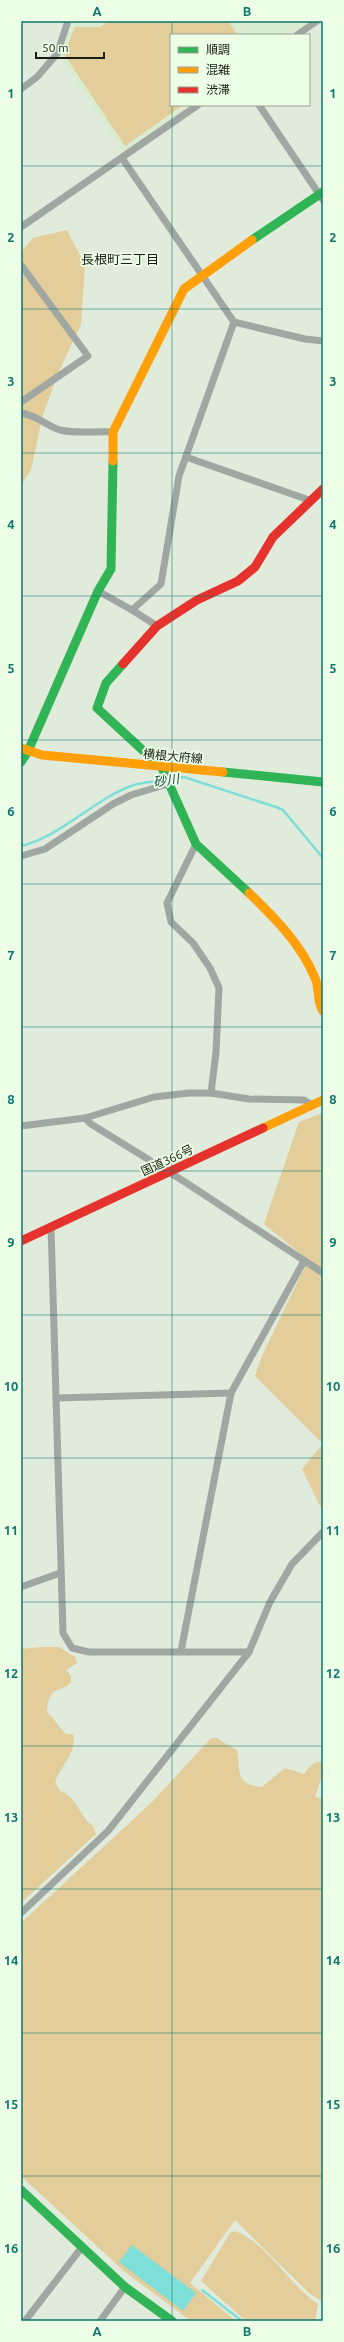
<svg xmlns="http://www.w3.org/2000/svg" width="344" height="2342" font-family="Ubuntu,'Noto Sans JP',sans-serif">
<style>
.built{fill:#d9ecd1}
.green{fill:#e2cd9b}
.water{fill:#7eded8}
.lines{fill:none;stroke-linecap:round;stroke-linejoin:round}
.stream{stroke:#7eded8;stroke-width:2.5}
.street{stroke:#a0a7a2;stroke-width:7}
.fast{stroke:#30b455;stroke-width:9}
.slow{stroke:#ff9f0a;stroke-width:9}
.jam{stroke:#e5322d;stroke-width:9}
.grid{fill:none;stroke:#0f766e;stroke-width:1;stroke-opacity:0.55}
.labels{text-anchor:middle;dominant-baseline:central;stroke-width:3.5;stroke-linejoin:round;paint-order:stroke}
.street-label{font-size:12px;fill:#161d13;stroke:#edfee6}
.neighbourhood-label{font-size:13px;fill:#161d13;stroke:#edfee6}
.water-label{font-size:13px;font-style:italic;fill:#124d4c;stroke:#edfee6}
.neatline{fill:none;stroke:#0f766e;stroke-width:1.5}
.grid-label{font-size:13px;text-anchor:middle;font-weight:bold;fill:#0f766e}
</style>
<rect width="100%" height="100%" fill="#e0ebdb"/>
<!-- built -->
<path class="built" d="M73,21L86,23L310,21L290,35H171V105H191L123,152L59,55Z"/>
<!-- green -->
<g class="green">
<path d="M109,21H228L238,35H171V105H183L125,146L64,54L75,27H100Z"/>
<path d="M67,230L85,265L81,325L59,371L42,418L31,470L21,485V252L33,238Z"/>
<path d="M323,1113V1444L255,1376L261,1358L308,1260L264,1224L299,1122Z"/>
<path d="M323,1444V1512L302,1469Z"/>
<path d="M42,1647H59L75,1657L77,1663L66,1670L71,1676V1682L67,1686L53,1692L48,1701L47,1712C55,1719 58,1727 66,1734H73C78,1752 60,1766 55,1782L60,1791C77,1796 80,1818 93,1826L96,1834L21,1903V1649Z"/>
<path d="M211,1738H216L237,1750C241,1772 234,1784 262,1787L285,1768L304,1774C310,1766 313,1761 323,1762V1773L315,1797L323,1799V2302L309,2293L235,2220L190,2283L236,2321H191L125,2272L21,2176V1923L152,1802Z"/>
<path d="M235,2231C270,2245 288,2284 318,2304L315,2321H246L201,2281L230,2233Z"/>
</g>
<!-- water -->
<path class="water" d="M132,2245L196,2293L183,2311L119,2262Z"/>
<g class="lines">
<!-- stream -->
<g class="stream">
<path d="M170,779L184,777L276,807L283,810L323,858"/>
<path d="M21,846C62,836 93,800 131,786C142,782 154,782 165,780"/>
<path d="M202,2290L242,2321"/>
</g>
<!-- street -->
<g class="street">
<path d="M297,35L317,21"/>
<path d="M21,89L37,77L57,54L68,21"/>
<path d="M259,105L323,200"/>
<path d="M122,158L234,322L305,339L323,341"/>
<path d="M21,227L198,105"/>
<path d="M21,265L88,356L21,402"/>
<path d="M21,413C39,416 44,425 60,430C76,434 97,431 113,432"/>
<path d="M186,457L309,500"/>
<path d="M98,591L132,610"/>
<path d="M157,626L132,610L161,584L179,476L234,322"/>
<path d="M196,844L167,903L171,922L193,943L210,968L219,988L216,1052L211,1093"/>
<path d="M21,856L45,849L113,804L131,795L168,784"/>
<path d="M85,1118L91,1124L185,1182L323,1273"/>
<path d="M21,1126L85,1118L154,1097L189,1093H211L249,1099L304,1100L312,1105"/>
<path d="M51,1227L63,1633L72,1648L89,1652H249"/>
<path d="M56,1398L231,1393"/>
<path d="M21,1587L60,1573"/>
<path d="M181,1651L231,1393L304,1261"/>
<path d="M21,1913L108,1831L249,1652L270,1602L292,1564L323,1532"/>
<path d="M25,2321L82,2247"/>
<path d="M100,2321L125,2287"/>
</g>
<!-- fast -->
<g class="fast">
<path d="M252,240L323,192"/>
<path d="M123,664L106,683L97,708L162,768L196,844L249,893"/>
<path d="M21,762L28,751L98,591L111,569L113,461"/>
<path d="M223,772L323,782"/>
<path d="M21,2190L125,2287L172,2321"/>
</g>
<!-- slow -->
<g class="slow">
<path d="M113,461V432L184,289L252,240"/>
<path d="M21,748L42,755L223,772"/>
<path d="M249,893C275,918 301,944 315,978C320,989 316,1000 323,1011"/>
<path d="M263,1128L323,1100"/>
</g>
<!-- jam -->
<g class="jam">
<path d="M123,664L157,626L197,600L238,581L255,567L273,537L323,489"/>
<path d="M21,1241L263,1128"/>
</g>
</g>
<!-- grid -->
<path class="grid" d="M172,21V35M172,105V2321M21,166H323M21,309H323M21,453H323M21,596H323M21,740H323M21,884H323M21,1027H323M21,1171H323M21,1315H323M21,1458H323M21,1602H323M21,1746H323M21,1889H323M21,2033H323M21,2176H323"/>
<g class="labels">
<!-- street labels -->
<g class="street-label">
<text transform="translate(173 756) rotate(5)">横根大府線</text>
<text transform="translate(167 1160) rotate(-25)">国道366号</text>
</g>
<!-- neighbourhood labels -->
<g class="neighbourhood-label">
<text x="120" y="259">長根町三丁目</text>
</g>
<!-- water labels -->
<g class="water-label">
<text transform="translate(166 780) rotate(-8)">砂川</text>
</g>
</g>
<!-- border -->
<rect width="344" height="2342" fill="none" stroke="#edfee6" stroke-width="44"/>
<!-- legend -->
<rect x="170" y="34" width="140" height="72" fill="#edfee6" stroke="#97a492"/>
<rect x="178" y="47" width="20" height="6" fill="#30b455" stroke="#97a492"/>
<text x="206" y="54" font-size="12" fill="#161d13">順調</text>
<rect x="178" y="67" width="20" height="6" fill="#ff9f0a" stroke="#97a492"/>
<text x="206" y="74" font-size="12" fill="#161d13">混雑</text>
<rect x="178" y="87" width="20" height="6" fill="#e5322d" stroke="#97a492"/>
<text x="206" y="94" font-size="12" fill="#161d13">渋滞</text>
<!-- scale -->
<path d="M36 52v6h68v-6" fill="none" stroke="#161d13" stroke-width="2"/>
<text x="42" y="52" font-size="12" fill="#161d13" stroke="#edfee6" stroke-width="3" paint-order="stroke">50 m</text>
<rect x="22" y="22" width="300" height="2298" class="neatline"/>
<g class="grid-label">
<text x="97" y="16">A</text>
<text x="247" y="16">B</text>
<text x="11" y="98">1</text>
<text x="333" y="98">1</text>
<text x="11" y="242">2</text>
<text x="333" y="242">2</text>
<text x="11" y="386">3</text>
<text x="333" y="386">3</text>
<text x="11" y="529">4</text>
<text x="333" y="529">4</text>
<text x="11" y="673">5</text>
<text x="333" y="673">5</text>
<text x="11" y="816">6</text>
<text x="333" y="816">6</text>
<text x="11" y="960">7</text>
<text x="333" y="960">7</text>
<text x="11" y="1104">8</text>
<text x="333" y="1104">8</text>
<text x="11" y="1247">9</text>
<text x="333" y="1247">9</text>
<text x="11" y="1391">10</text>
<text x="333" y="1391">10</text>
<text x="11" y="1535">11</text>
<text x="333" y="1535">11</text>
<text x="11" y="1678">12</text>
<text x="333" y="1678">12</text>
<text x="11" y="1822">13</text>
<text x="333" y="1822">13</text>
<text x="11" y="1965">14</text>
<text x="333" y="1965">14</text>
<text x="11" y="2109">15</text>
<text x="333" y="2109">15</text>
<text x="11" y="2253">16</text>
<text x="333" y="2253">16</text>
<text x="97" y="2336">A</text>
<text x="247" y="2336">B</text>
</g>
</svg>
